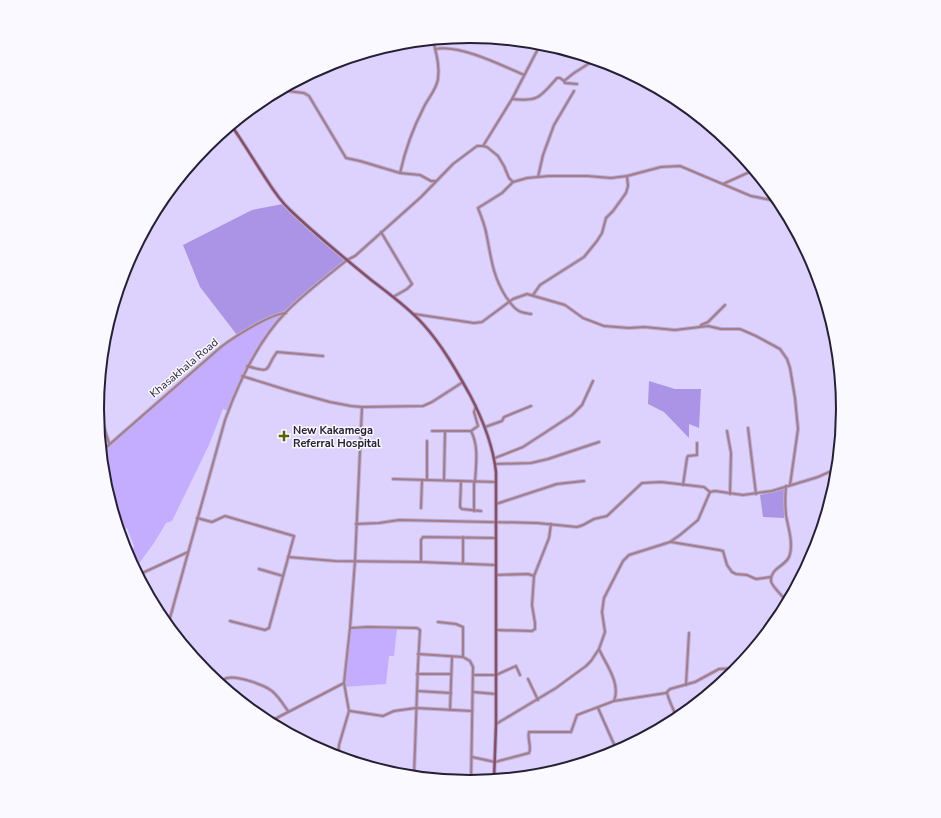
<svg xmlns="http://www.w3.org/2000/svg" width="941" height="818" font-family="'Nunito Sans',sans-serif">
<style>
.green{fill:#c4adfe}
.forest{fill:#ab93e5}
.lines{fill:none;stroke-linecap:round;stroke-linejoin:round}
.street-casing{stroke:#b8aed5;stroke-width:4}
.secondary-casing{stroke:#b8aed5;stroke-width:4.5}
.street{stroke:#a57c8a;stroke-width:2}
.secondary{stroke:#884f64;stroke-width:2.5}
.poi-dot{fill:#586303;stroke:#faf9ff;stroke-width:1.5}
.labels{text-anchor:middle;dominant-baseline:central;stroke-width:3;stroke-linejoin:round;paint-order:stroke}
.street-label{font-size:11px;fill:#262035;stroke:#faf9ff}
.poi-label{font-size:11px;font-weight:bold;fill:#262035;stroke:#faf9ff;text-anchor:start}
.rim{fill:none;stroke:#262035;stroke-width:2}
</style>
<rect width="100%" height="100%" fill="#ddd2fd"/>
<!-- green -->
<g class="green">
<path d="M286,312L264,339L246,369L228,411L223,409L209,445L172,521L166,523L154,543L135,569L130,559L134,546L127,528L120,532L105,482L102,453L130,426L231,339L259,324Z"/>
<path d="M368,627L397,628L394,656H389L386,684L344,687L350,628Z"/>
</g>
<!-- forest -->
<g class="forest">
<path d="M283,204L347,260L286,312L259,324L237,335L200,287L183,245L252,210Z"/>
<path d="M649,381L675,389H701L699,428L689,424V438L664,412L648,404Z"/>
<path d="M784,489V518L763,517L760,495Z"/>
</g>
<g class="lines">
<!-- street casing -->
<g class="street-casing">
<g id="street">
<path d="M435,49C459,44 501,65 524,75"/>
<path d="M577,84L565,83L564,81L574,73L596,59"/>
<path d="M279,90L304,93L309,96L346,158L360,161L400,173L420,175L431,181H435"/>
<path d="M512,99C539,102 540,97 557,78H560L564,81"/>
<path d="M483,146L512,99L541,43"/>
<path d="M400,173C405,151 412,130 423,109C427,99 436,91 438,79C440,66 436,53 433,40"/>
<path d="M538,177L543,155L554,125L574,91"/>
<path d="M513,182L502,193L478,208C481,216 484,223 486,232C491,256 492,275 506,297C510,302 513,308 519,311C522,313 527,313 531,314"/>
<path d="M723,184L754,170"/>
<path d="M381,232L412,284L407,289L393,297"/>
<path d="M533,295L540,285L584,257L597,241L602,233L606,218L613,211L626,193L628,186L627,176"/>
<path d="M414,314L474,323L482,322L513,299L527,294L565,305L583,318L604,326L629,328L644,327L675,330L708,326L721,329H740L756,336L780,349L787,359L790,368L795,398L798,429L790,485"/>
<path d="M701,325L708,322L725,305"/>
<path d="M247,366C274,374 264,369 277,352L323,356"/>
<path d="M242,376L290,391L330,402L351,406L362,407L423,406L432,402L463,382"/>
<path d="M98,407L109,443"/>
<path d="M485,427L502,421L504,417L531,406"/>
<path d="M748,428L756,494"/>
<path d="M432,431H471L478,426L474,412L476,406"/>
<path d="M471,431C479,446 476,465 475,482"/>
<path d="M727,431L731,453L730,494"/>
<path d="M101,449L106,437"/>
<path d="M102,451L221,347C234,337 270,314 286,313"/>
<path d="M495,458L523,447L572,415L582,405L593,381"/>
<path d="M495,464L531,463L548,459L599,442"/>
<path d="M393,479L496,482"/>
<path d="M427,480V441"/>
<path d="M444,480L445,431"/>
<path d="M461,481L460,507L462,509L481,511"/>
<path d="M474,482V511"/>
<path d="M683,485L687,458L688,456L697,455V443"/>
<path d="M786,486C785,496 785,505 786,515C788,528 793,540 790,554C788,566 770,567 771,581C771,586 784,597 788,603"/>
<path d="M496,504L557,484L584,481"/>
<path d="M421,508L422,480"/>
<path d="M197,518L212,522L225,516L294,536L269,628L265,630L230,621"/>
<path d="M356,524L379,523L399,520L537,523L577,527L583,525L594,519L607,516L642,483L661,482L704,487L710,492L715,491L743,495L772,491L818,477L838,468"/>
<path d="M671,542L719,550L723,551L727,565L732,572L736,574L747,575L756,579L771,577"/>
<path d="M288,557L335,561L421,562L495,565"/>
<path d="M421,562V540L423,537L496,538"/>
<path d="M463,563V537"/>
<path d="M259,569L283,576"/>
<path d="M138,575L188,552"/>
<path d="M496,575L528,574L534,576L549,538L551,524"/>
<path d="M438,622L456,624L463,627V657"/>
<path d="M168,625L225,420C239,381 257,342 286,312C305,293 326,277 347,260L355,256L421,197L453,164L477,146H483L487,147L498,156L504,166L509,178L513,182L527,178L549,176H587L611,178L627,176L661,167L680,166L751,196L781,202"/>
<path d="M351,628L368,627L417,628L420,630L418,665L414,776"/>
<path d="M496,630L532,631L535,629V623L532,605L534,576"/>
<path d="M418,654L463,657L470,661L473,667L471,782"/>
<path d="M417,674H451"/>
<path d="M474,675H496L516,666L520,675"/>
<path d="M528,679L538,700"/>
<path d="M221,684C222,681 224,679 227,678C237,675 264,685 272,691C279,697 283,704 288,711"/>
<path d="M686,685L689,633"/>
<path d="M417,691L451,693"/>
<path d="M473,692L496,694"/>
<path d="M614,701L666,693"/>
<path d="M249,708L257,710L267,721"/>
<path d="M598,708L617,751"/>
<path d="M450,710L452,657"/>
<path d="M350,711L383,716L394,711L416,708L472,711"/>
<path d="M677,719C675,712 667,697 667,692L670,689L695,682L719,669L738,668"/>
<path d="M269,722L344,683"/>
<path d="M496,724L556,688L586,666L591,661L599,649L605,632L602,612L604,598L623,561L629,555L670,542L680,535L698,520L710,492"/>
<path d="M338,757L339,745L349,711L344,683L350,628L355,561L362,407"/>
<path d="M472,757L495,762L529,753C532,747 527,739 529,732H571L577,715L614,701C621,683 606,665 599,649"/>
</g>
</g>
<!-- secondary casing -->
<g class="secondary-casing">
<path id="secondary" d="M231,125C241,139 250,154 259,168C269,183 277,198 290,210C315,234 343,257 370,279C388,293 408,307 423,324C442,345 456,370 470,395C482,418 493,445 496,472V724L494,780"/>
</g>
<!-- street -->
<use href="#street" class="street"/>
<!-- secondary -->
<use href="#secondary" class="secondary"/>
</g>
<!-- markers -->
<path class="poi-dot" d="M282 430h4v4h4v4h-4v4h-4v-4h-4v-4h4z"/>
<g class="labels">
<!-- street labels -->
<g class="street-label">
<text transform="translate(184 368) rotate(-40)">Khasakhala Road</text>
</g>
<!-- poi labels -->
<g class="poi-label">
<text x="293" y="430">New Kakamega<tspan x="293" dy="13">Referral Hospital</tspan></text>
</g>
</g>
<!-- crop -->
<path d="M0 0H941V818H0ZM104 409a366 366 0 1 1 732 0a366 366 0 1 1-732 0Z" fill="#faf9ff" fill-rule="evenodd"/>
<path class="rim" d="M104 409a366 366 0 1 1 732 0a366 366 0 1 1-732 0Z"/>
</svg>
